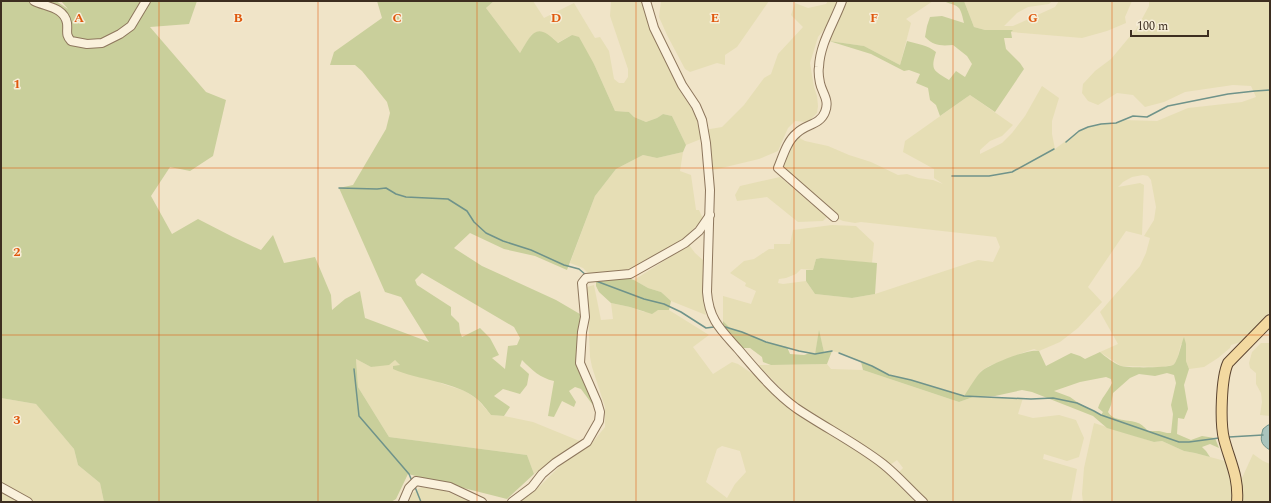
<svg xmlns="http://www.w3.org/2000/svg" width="1271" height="503" font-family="Spectral,serif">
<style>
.farmland{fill:#e6deb5;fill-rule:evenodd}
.green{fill:#c9cf9b;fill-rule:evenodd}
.water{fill:#a9c4bc;stroke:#6f938a}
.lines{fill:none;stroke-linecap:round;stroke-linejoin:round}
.stream{stroke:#6f938a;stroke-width:1.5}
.minor-casing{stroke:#8d765c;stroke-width:10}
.major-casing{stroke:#5b4430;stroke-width:12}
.minor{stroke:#faf1dc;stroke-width:8}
.major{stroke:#f3d9a0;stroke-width:10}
.grid{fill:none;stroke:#df570d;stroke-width:1;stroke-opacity:0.55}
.grid-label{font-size:13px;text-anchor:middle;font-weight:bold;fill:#df570d;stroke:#f7eed8;stroke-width:3;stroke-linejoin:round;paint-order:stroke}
</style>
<rect width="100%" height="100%" fill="#f0e4c8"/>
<!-- farmland -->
<g class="farmland">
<path d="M494,1H533L544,18L574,3L595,38L600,37L609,51L614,79L619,83H624L628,77V69L610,16L611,2L614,1H642L667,65L682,94L692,109L697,121L701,139L686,145L672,116L663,114L657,118L646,122L634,117L629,112L615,111L594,64L572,35L557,43L553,38L532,34L520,53L486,8Z"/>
<path d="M661,1H769L737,47L725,55V65L717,63L690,72L685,69L667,35L659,17Z"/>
<path d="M828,1H837L826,27L818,37L810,63L814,87L817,96L818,106L817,113L810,120L806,122L795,121L788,128L778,151L759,159L709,171L704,130L722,127L744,105L764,78L771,74L778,54L803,27L791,15L795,3L808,8L826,4Z"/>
<path d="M844,1H933L906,19L911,23L900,65L864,46L829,41Z"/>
<path d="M964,1H1052L1049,4L1028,7L1017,13L1004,26H1013L1055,7L1059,1H1132L1125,17L1126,23L1107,31L1082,38L1011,32L1012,30H985L974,27Z"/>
<path d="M1149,1H1270V312L1241,342L1231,345L1230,348L1218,358L1204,367L1189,369L1186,361V344H1181L1177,360L1173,365L1163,367L1121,366L1100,352L1118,344L1100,312L1140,266L1146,253L1150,238L1144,236L1154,220L1156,207L1151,180L1148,176L1143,175L1132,177L1123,182L1118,187L1140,183L1144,185L1142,235L1126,231L1088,287L1102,302L1078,328L1060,342L1039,351L1034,349L1025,352L989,366L981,371L964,396L911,380L889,375L872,366L840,353L832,351L824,352L819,332L815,354L799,351L760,340L742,332L730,328L723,321V296L751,304L756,291L745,286L746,283L730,273L744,261L754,259L769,249H774V244H790L793,230L832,225L856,226L874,243L872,263L821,258L816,259L813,270L801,269L796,274L786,278L779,279L778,283L783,284L806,281L815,294L852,298L875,294L978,260L993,262L1000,247L996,237L861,222L855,223L843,221L834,217L778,168L794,135L805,141L828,146L849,155L871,162L898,175L907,174L918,178L933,180L943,184L934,178V169L903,152L905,141L970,95L1013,125L1002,136L990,141L980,150V154L1002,143L1012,133L1025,116L1042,86L1059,98L1052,121V134L1055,149L1079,131L1088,127L1101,124L1116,123L1123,120L1157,121L1188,108L1242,102L1256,97L1251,86L1233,85L1185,92L1164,102L1145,107L1133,95L1117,93L1098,105L1088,101L1082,93L1083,84L1095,71L1111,59L1137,28L1149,6Z"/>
<path d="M683,152L680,171L691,175L696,210H699L703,219L684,239L630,269L610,273H588L583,268L570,263L595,196L616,169L643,155L657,158Z"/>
<path d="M780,177L827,217L823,221L798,222L767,197L737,201L735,195L740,186Z"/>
<path d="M689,245L695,253L704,261L703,298L706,315L671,301L661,292L648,288L634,280Z"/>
<path d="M594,285L601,320L613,319L611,303L630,307L644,312L658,310H669L709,335L693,347L713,374L732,362L738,364L753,374L810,422L879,465L915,502H519L540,486L562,464L592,443L605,427V407L592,367L590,357L587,287ZM722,446L740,451L746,472L735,484L727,498L706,482L717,449Z"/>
<path d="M1261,343H1270V416L1260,415L1262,402L1261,393L1256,384V373L1250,368L1249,363L1252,352Z"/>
<path d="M356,359L371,367L395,360L400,365L443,384L465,391L477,399L491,415L504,416L533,422L582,442L534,474L527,455L389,437L358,387Z"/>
<path d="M827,364L831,369L863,370L959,402L973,397L1023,398L1018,414L1033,418L1059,415L1076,420L1084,438L1079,457L1067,461L1044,454L1043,459L1077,469L1071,502H929L898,473L903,468L897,460L890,465L875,452L803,409L794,402L758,365Z"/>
<path d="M1,398L36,404L74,449L78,465L100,483L104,502H1Z"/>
<path d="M1094,423L1154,442L1162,441L1184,451L1195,453L1225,461L1233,491V502H1083L1082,494L1084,468Z"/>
<path d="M1253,454L1263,461L1270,464V502H1240L1242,478Z"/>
<path d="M421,487L443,490L471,502H408L413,493Z"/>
</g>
<!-- green -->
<g class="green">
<path d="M1,1H56L68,9L61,1H197L189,24L150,27L206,92L226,100L213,156L190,171L170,167L151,196L172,234L198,219L233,237L261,250L273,235L284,263L315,257L331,295L332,310L345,299L360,291L365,318L429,342L401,297L385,292L339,188L353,185L386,129L390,113L387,102L362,71L355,65H330L334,52L382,18L377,1H494L486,8L520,53C532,33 536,21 558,43L572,35L579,37L594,64L615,111L629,112L634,117L646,122L657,118L663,114L672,116L686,145L683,152L657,158L643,155L616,169L595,196L567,270L535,256L504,249L470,233L454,248L482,266L556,300L585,317L580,363L595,408L581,389L575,387L569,391L576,402L574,407L562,401L554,417L548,416L554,381C540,378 532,370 522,360L520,366L529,374L527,385L520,394L503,389L494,396L510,407L504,416L491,415C487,410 482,403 477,399C457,382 418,380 393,369V366L400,365L395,360L389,365L371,367L356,359L358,387L389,437L527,455L534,474L507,499L408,474L396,499L391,502H104L100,483L78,465L74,449L36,404L1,398ZM422,273L514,327L520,338L517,345L508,346L505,369L492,358L499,355L490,338L480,328L462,337L460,332L459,323L451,315V307L417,285L415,280Z"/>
<path d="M943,1H964L974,27L985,30H1013L1011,32L1012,38H1004L1006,49L1020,63L1024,69L995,112L970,95L940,116L936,105L930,100L928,88L916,83L920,74L909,70L904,71L871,54L829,41L864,46L900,65L907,41C917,44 928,45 936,52C930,71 934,70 949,80L956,71L965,77L972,64L967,56L953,45C941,46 934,46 925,37L927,26L930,17L942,16L964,23C960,4 959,7 943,1Z"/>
<path d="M821,258L877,263L875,294L852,298L815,294L806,281V270H813L816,259Z"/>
<path d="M622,276L634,280L648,288L661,292L671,301L669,310H658L652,314L630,307L611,303L599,292L596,286V280Z"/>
<path d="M723,321L730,328L742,332L766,342L787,347L790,354L804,355L810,353L815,354L819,330L824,352L832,351L827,364L771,365L763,362L762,357L750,348H741L723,325Z"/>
<path d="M1184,337L1186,344V361L1189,369L1184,385L1188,409L1184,419L1178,418L1177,434L1191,440L1202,436L1215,438L1219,448L1210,444L1202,447L1206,451L1210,457L1195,453L1184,451L1162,441L1154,442L1107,428L1093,416L1032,392L1022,390L995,396L973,397L959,402L863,370L861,362L872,366L889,375L911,380L964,396C969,389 977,374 983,370C991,364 1029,348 1039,351L1046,366L1071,353L1080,356L1085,359L1100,352C1106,357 1113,363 1121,366C1126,368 1168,368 1173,365C1178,362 1181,344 1184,337ZM1167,373L1174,375L1176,383L1171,405L1173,414L1171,433H1167L1159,431H1148C1146,429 1142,424 1138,423C1128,419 1114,422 1108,412L1111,405L1113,393L1130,378L1139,374L1155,376ZM1106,377L1111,379L1112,383C1108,392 1101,398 1098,408L1103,412L1101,415L1077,402L1070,397L1054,391L1080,382Z"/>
</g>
<!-- water -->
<path class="water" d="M1268,425H1270V450C1260,444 1260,440 1263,429Z"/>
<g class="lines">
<!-- stream -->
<g class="stream">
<path d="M1066,142L1079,131L1088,127L1101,124L1116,123L1133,116L1147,117L1168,106L1228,94L1255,91L1270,90"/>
<path d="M952,176H989L1012,172L1054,149"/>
<path d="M339,188L377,189L386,188L396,194L406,197L448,199L467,211L474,222L486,233L503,241L531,250L564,265L579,269L586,275"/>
<path d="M596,281L644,299L664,304L681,312L706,328L714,327"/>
<path d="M722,326L742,332L766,342L799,351L815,354L832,351"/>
<path d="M839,353L872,366L889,375L911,380L964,396L1031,399L1053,398L1077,403L1094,411L1101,415L1179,442H1189L1219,438"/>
<path d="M354,369L359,416L409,474L412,481"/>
<path d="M1229,437L1263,435"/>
<path d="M415,487L421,502"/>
</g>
<!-- minor casing -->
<g class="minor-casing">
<g id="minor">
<path d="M34,1C46,7 64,7 67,23C68,32 65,34 71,41L87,44L102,43L120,34L131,26L146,1"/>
<path d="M646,1L654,28L682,85L696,106L702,120L706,143L710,190L707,292C709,320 721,330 738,349C756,370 774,392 796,408C824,427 856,443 883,464C897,475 910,490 923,502"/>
<path d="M834,217L778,168C783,156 787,141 797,133C806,124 820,125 825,112C830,100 822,93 820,83C819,78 818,72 819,67C820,43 834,23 842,1"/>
<path d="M1,487L28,502"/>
<path d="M403,502L409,488L416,481L450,487L482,502"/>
<path d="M512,502L532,487L542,474L555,463L587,442L599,421L600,412L597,402L580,363L582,332L585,317L582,283L586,278L630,274L685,243L699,231L710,215"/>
</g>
</g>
<!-- major casing -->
<g class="major-casing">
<path id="major" d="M1237,502C1239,477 1230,462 1224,439C1220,423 1221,378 1228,363L1270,320"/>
</g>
<!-- minor -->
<use href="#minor" class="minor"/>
<!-- major -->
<use href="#major" class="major"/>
</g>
<!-- grid -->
<path class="grid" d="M159,1V502M318,1V502M477,1V502M636,1V502M794,1V502M953,1V502M1112,1V502M1,168H1270M1,335H1270"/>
<g class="grid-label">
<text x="79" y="22">A</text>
<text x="238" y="22">B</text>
<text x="397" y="22">C</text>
<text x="556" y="22">D</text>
<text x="715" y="22">E</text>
<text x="874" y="22">F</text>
<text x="1033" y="22">G</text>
<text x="17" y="88">1</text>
<text x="17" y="256">2</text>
<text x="17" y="424">3</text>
</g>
<!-- border -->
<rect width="1271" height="503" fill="none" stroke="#3d2e20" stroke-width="4"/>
<!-- scale -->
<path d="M1131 30v6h77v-6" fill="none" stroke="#3d2e20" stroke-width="2"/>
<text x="1137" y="30" font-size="12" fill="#3d2e20" stroke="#f7eed8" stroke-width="3" paint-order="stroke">100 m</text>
</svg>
